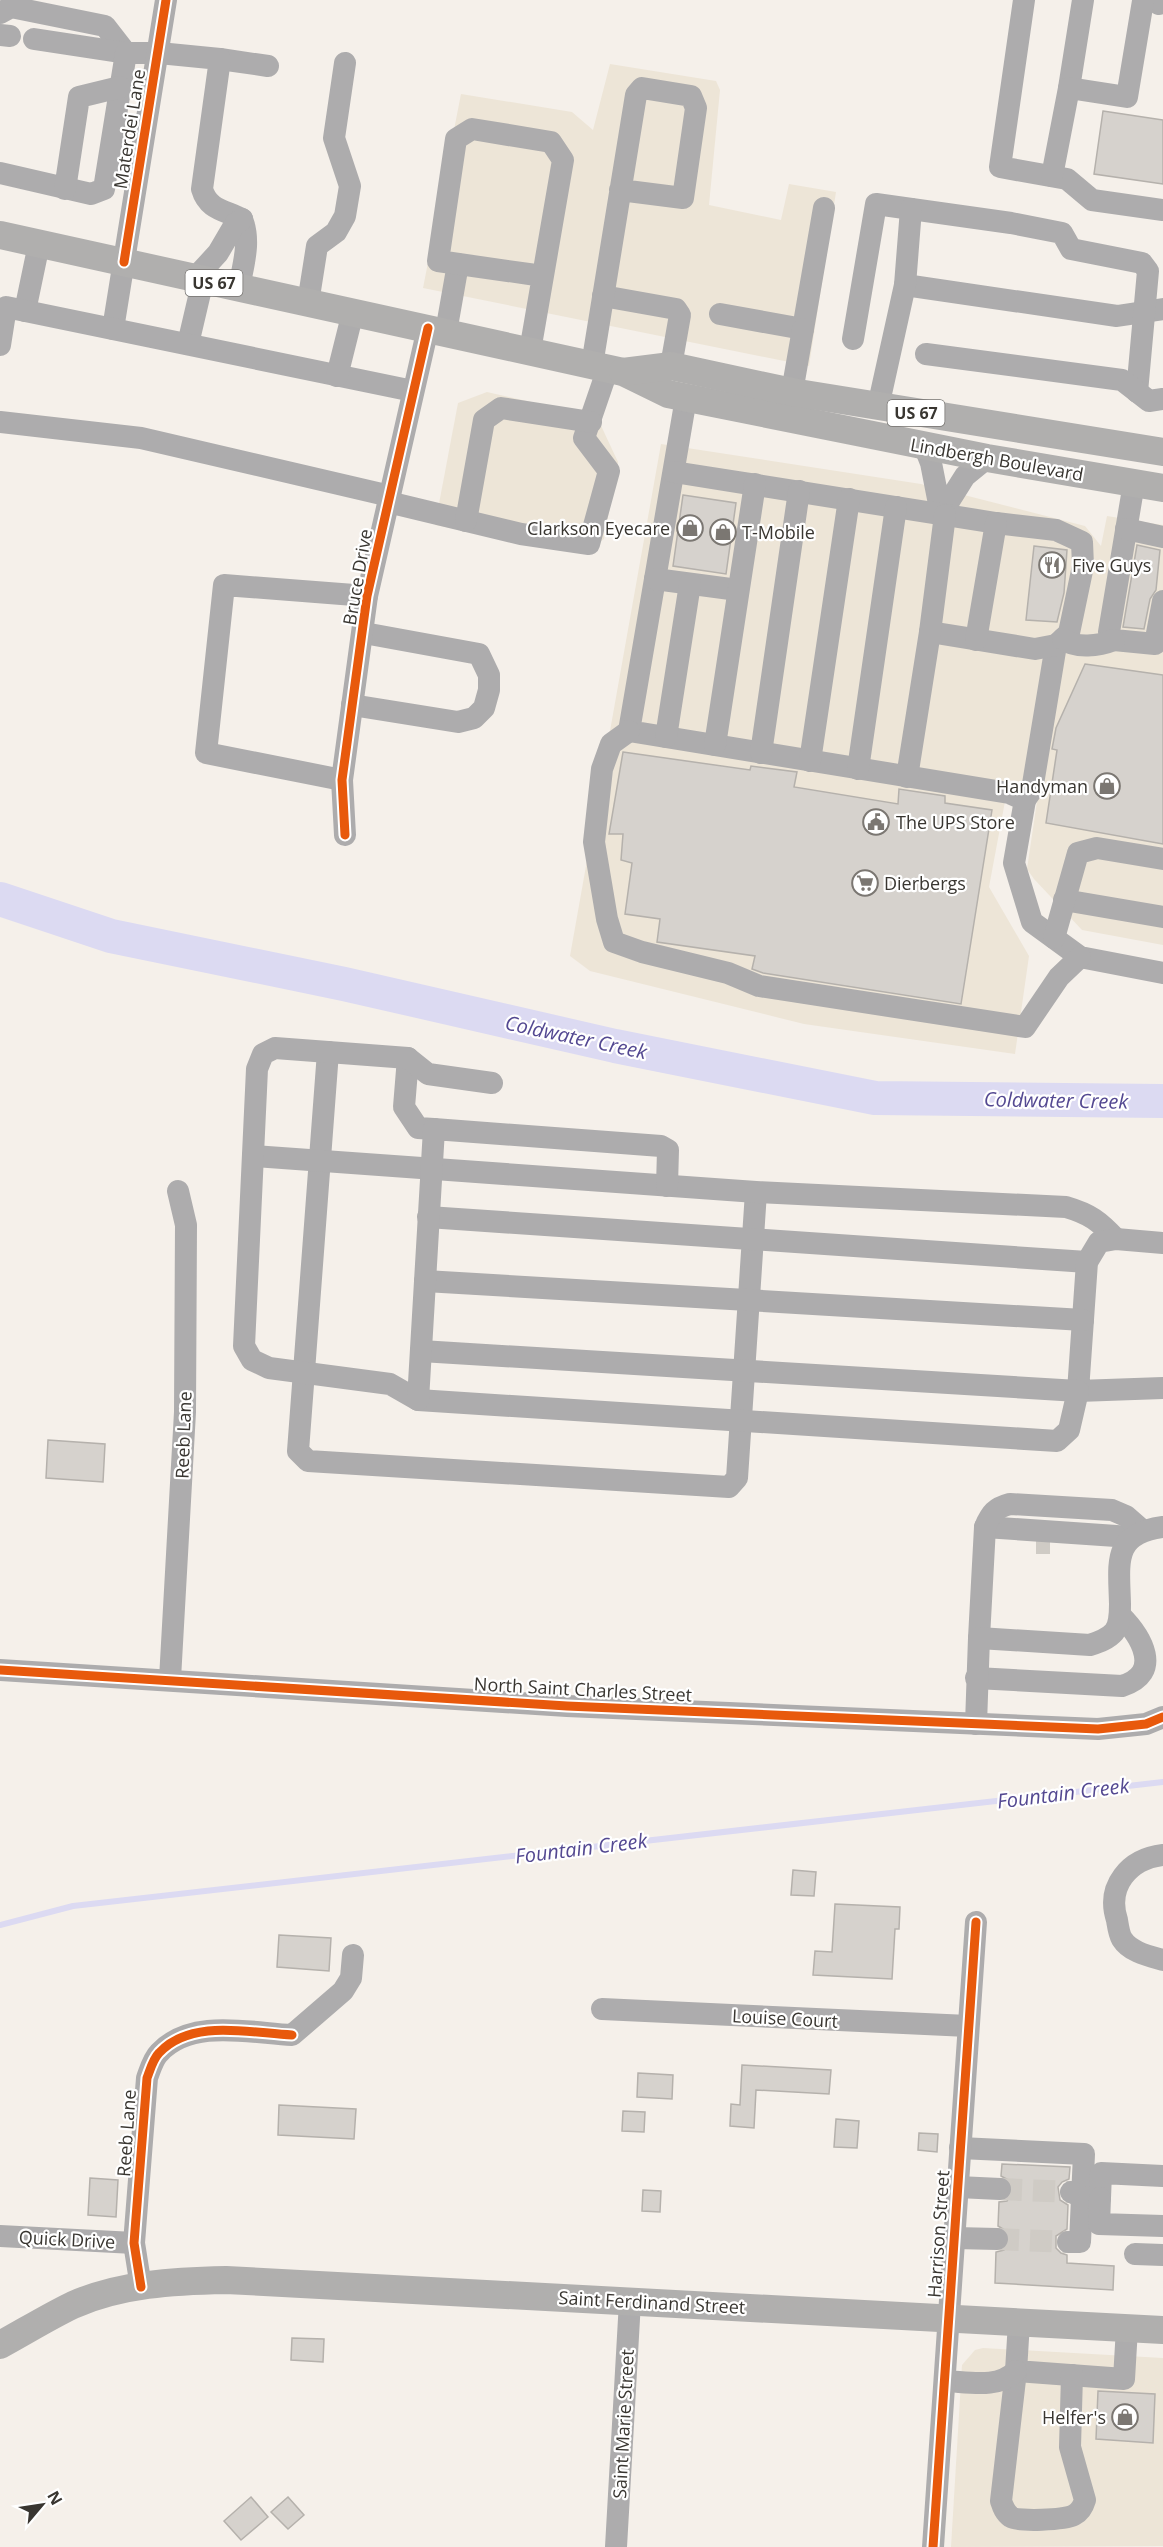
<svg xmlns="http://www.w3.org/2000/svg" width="1163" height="2547" font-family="'Open Sans',sans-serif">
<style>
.built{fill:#ede5d7}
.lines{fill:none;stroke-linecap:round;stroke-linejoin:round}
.stream{stroke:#dcdaf2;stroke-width:6}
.river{stroke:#dcdaf2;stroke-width:34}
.building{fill:#d6d2cd;stroke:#b5b1ac;stroke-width:1.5}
.minor-tunnel{stroke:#cfcbc5;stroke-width:22;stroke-dasharray:22 11;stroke-linecap:butt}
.minor{stroke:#adacad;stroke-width:22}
.major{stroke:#b0afae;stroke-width:28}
.cycleway-casing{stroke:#fff;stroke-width:13}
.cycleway{stroke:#e8590c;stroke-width:9}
.labels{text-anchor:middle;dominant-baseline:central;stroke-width:4.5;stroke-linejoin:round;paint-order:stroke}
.shield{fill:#fff;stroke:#74726f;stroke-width:1.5}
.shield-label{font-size:16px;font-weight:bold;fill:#393631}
.street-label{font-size:18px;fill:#393631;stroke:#fff}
.poi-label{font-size:18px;fill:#393631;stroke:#fff;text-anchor:start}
.water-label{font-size:20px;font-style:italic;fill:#534891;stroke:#fff}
</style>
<rect width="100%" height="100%" fill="#f5f0ea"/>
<!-- built -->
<g class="built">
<path d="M610,64L716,81L720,90L709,205L781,220L789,184L836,192L809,366L423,288L461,94L572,112L593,130Z"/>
<path d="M487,392L597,417L618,462L604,539L582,553L435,525L458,403Z"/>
<path d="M661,444L921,484L1085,526L1101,546L1107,516L1163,525V945L1082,930L1034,879L1027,869L1044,754L1028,782L1009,780L989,887L1029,956L1015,1054L804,1024L590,971L570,956Z"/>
<path d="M983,2348L1163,2358V2546L951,2547L962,2365L975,2350Z"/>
</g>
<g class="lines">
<!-- stream -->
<path class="stream" d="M0,1925L73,1906L1163,1782"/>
<!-- river -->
<path class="river" d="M0,899L111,936L344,984L615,1046L875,1098L1163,1101"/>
</g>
<!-- building -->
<g class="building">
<path d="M1103,111L1163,120V184L1094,174Z"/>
<path d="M683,495L736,503L726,574L673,566Z"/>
<path d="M1137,545L1160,550L1156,590L1150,599L1144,629L1123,627Z"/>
<path d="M1034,546L1067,550L1064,593L1057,622L1026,620Z"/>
<path d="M1085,664L1163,675V844L1046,823L1057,750L1052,749L1056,728Z"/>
<path d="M623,752L750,770L751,766L797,772L794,787L898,804L899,789L945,796V803L992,810L961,1004L763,973L752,969L755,956L657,942L660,919L625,914L632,863L621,860L623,834H609Z"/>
<path d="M48,1440L105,1444L103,1482L46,1478Z"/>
<path d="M793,1870L816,1872L814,1896L791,1895Z"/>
<path d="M835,1904L900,1907L899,1929H895L892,1979L813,1975L815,1951L832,1952Z"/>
<path d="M279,1935L331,1938L329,1971L277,1967Z"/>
<path d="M742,2065L831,2070L829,2094L756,2090L754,2128L730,2126L731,2104L740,2105Z"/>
<path d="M638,2073L673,2075L672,2099L637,2097Z"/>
<path d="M279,2105L356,2109L354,2139L278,2135Z"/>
<path d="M623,2111L645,2112L644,2132L622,2131Z"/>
<path d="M836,2119L859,2121L857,2148L834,2147Z"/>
<path d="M919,2133L938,2134L937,2152L918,2150Z"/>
<path d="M1002,2164L1070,2167L1069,2179L1062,2182L1058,2187L1060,2200L1068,2205L1067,2229L1056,2236V2248L1061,2253L1067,2255V2263L1114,2266L1113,2290L995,2283L996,2252L1004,2250L1010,2240L1008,2232L998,2226L999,2202L1007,2201L1013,2190L1012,2182L1001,2176Z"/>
<path d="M90,2178L118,2180L116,2217L88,2215Z"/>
<path d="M643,2190L661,2191L660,2212L642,2211Z"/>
<path d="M292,2338L324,2339L323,2362L291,2360Z"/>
<path d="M1098,2391L1155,2394L1153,2443L1096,2439Z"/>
<path d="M251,2497L268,2517L241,2540L224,2521Z"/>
<path d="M288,2497L304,2515L288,2529L271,2512Z"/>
</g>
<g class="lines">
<!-- minor-tunnel -->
<g class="minor-tunnel">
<path d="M1036,1543H1050"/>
<path d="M1000,2189L1071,2192"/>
<path d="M997,2239L1068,2242"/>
</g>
<!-- minor -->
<g class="minor">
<path d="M1024,0L1000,167L1067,179L1092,200L1163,210"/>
<path d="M1159,4L1160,0"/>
<path d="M0,13L11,7L105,26L126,53"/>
<path d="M0,35L10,36"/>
<path d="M34,39L126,53"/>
<path d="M220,59L268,66"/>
<path d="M1069,88L1083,0"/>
<path d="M0,173L91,194L104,189L126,53H159L220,59L202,189C208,210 225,210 242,219C251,242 243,265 239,288"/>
<path d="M1052,176L1069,88L1127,97L1143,1"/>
<path d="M65,189L79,97L120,87"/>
<path d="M195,278L218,253L235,224L242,219"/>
<path d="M905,285L1117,316L1163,309"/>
<path d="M603,296L676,309L680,315L671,366"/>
<path d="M308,303L317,246L336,232L345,216L350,186L334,138L345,63"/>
<path d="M25,311L39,244"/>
<path d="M720,314L803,329L824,208"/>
<path d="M113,329L166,0"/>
<path d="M446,332L458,264"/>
<path d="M853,339L876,204L1011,223L1062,233L1071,249L1142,263L1148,271L1137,392"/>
<path d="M188,344L203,280"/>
<path d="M0,345L6,307L413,391"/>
<path d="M530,351L563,160L551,142L472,129L456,139L438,261L543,276"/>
<path d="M926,354L1122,380L1149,401L1163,399"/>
<path d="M592,365L636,95L642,88L691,96L696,108L683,198L620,190"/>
<path d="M337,376L353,312"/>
<path d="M792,392L803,329"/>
<path d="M686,398L629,731L1009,793L1025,800L1014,863L1032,922L1080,957L1163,973"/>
<path d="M878,407L905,285L911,209"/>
<path d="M0,422L141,438L390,496"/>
<path d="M924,445L931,463L941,514L965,476L987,458"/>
<path d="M674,472L996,523L1056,530L1082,542L1083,566L1069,633L1056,645L1032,790L1025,800"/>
<path d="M1134,483L1109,632L1114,640L1155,644L1163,601"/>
<path d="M388,502L521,534L589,544L609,471L584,438L608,368"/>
<path d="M466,521L484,420L501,408L591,422"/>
<path d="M1126,529L1163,537"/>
<path d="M655,579L738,590"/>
<path d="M930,632L1035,649L1056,645"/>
<path d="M1063,639C1076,649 1099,646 1114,640"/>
<path d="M976,640L996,523"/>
<path d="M352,705L458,722L474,718L484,708L489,690V675L479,654L364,633"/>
<path d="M629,731L611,744L602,769L594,842L607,919L614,942L642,952L728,973L759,986L1025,1027L1059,977L1080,957"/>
<path d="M666,737L690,584"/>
<path d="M715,745L755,484"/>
<path d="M761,753L799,491"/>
<path d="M810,761L849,499"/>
<path d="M858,769L896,507"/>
<path d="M907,777L930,632L945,515"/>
<path d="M342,780L206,753L224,585L367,596"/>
<path d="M345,835L342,780L367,596L428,328"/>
<path d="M1064,900L1163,917"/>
<path d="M1054,938L1078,853L1097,848L1163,859"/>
<path d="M328,1052L298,1451L308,1461L729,1487L737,1478L756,1192"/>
<path d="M408,1058L404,1107L418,1128L434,1129"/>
<path d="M253,1156L756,1192L1066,1207C1090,1214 1099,1221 1116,1239"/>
<path d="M428,1217L1087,1262"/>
<path d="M1163,1243L1116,1239L1099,1242L1087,1262L1078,1391L1163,1388"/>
<path d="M425,1281L1083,1320"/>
<path d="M421,1351L1078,1391L1069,1430L1057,1441L418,1400L390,1384L269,1368L252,1360L244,1346L257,1069L263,1054L275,1048L408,1058L428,1074L492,1083"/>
<path d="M418,1400L434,1129L661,1146L668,1150L667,1186"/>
<path d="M985,1527L1131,1537"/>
<path d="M979,1638L985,1527C991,1513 995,1508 1010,1504L1112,1510L1126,1516L1142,1530"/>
<path d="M0,1670L567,1706L1098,1729L1146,1724L1163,1717"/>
<path d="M976,1678L1122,1686C1163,1673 1142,1637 1120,1615"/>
<path d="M170,1679L185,1412L186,1225L178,1191"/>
<path d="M976,1724L979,1638L1090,1645C1099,1642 1108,1639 1114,1632C1120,1625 1120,1613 1120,1604C1119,1562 1112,1534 1163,1527"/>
<path d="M1163,1855C1129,1859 1106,1886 1117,1920C1118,1926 1119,1934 1122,1939C1130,1952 1149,1956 1163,1960"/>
<path d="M602,2009L968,2026"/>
<path d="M960,2148L1084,2154L1080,2242H1068"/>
<path d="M958,2187L1000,2189"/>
<path d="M1071,2192L1083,2197L1100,2198L1101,2173L1163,2176"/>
<path d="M1100,2198L1099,2224L1163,2226"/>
<path d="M0,2236L134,2243"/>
<path d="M955,2238L997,2239"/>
<path d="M1135,2254L1163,2255"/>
<path d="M141,2287L134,2243L147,2078C150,2070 153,2059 159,2053C191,2018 250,2033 292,2035L343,1991L351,1978L353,1955"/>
<path d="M1019,2322L1016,2371L1124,2379L1127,2328"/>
<path d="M1016,2371L1001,2501C1003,2507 1005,2513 1011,2517C1019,2522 1064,2520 1074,2515C1080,2512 1083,2507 1085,2500L1070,2447L1072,2375"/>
<path d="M945,2381C969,2382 998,2389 1016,2371"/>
<path d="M616,2547L630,2301"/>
<path d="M933,2547L976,1922"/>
</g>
<!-- major -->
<g class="major">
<path d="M0,235L623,372L668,394L987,458L1163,488"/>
<path d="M623,372L671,366L792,392L1163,452"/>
<path d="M0,2345C24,2332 48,2317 73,2305C120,2284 174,2281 226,2280L1163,2330"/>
</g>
<!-- cycleway casing -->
<g class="cycleway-casing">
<g id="cycleway">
<path d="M124,262L166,0"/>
<path d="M345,835L342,780L367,596L428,328"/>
<path d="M0,1670L567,1706L1098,1729L1146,1724L1163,1717"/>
<path d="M141,2287L134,2243L147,2078C150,2070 153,2059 159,2053C191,2018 250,2033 292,2035"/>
<path d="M933,2547L976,1922"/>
</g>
</g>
<!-- cycleway -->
<use href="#cycleway" class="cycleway"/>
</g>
<!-- icons -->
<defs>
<g id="shop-ring" transform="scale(1.35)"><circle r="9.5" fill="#fff" stroke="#7b7772" stroke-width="1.5"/><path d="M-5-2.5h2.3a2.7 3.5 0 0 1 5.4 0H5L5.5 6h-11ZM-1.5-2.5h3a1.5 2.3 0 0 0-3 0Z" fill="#7b7772"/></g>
<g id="restaurant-ring" transform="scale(1.35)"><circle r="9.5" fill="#fff" stroke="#7b7772" stroke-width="1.5"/><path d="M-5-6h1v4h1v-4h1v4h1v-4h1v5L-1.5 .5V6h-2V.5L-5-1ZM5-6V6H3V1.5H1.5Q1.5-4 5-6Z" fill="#7b7772"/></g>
<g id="civic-ring" transform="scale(1.35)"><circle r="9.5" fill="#fff" stroke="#7b7772" stroke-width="1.5"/><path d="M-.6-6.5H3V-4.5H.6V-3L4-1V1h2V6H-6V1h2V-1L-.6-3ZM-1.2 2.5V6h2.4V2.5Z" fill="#7b7772"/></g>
<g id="supermarket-ring" transform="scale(1.35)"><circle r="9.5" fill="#fff" stroke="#7b7772" stroke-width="1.5"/><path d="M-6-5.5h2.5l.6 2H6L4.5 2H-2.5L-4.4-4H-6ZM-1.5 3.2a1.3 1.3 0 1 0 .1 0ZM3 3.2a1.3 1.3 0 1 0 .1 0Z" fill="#7b7772"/></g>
</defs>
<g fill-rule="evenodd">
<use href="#shop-ring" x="690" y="528"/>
<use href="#shop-ring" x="723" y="532"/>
<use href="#restaurant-ring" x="1052" y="565"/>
<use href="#shop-ring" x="1107" y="786"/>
<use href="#civic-ring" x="876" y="822"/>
<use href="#supermarket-ring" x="865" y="883"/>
<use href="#shop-ring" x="1125" y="2417"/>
</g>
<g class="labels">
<!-- shield labels -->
<g class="shield">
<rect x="185.5" y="270" width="57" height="26" rx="4.5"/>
<rect x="887.5" y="400" width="57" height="26" rx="4.5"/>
</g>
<g class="shield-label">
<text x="214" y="283">US 67</text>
<text x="916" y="413">US 67</text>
</g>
<!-- street labels -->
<g class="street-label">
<text transform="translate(129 129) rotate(-81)">Materdei Lane</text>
<text transform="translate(997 459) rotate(10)">Lindbergh Boulevard</text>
<text transform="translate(357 577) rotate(-80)">Bruce Drive</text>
<text transform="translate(183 1435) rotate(-88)">Reeb Lane</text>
<text transform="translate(583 1689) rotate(3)">North Saint Charles Street</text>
<text transform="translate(785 2018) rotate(3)">Louise Court</text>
<text transform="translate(126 2133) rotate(-86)">Reeb Lane</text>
<text transform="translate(938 2234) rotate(-86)">Harrison Street</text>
<text transform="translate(67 2239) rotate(3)">Quick Drive</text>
<text transform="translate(652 2302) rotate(3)">Saint Ferdinand Street</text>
<text transform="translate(623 2424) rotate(-87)">Saint Marie Street</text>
</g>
<!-- poi labels -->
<g class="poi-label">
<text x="670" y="528" text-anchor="end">Clarkson Eyecare</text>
<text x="742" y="532">T-Mobile</text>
<text x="1072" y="565">Five Guys</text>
<text x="1088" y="786" text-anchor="end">Handyman</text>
<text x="896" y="822">The UPS Store</text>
<text x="884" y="883">Dierbergs</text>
<text x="1106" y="2417" text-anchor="end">Helfer's</text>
</g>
<!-- water labels -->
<g class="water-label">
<text transform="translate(576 1037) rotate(12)">Coldwater Creek</text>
<text transform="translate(1056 1100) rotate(1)">Coldwater Creek</text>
<text transform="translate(1063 1793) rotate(-7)">Fountain Creek</text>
<text transform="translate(581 1848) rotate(-7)">Fountain Creek</text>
</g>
</g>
<!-- north arrow -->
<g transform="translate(42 2505) rotate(61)" stroke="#ffffff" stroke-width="4.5" paint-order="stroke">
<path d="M0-4.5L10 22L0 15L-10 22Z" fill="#393631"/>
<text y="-9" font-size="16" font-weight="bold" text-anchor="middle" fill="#393631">N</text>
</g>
</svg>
